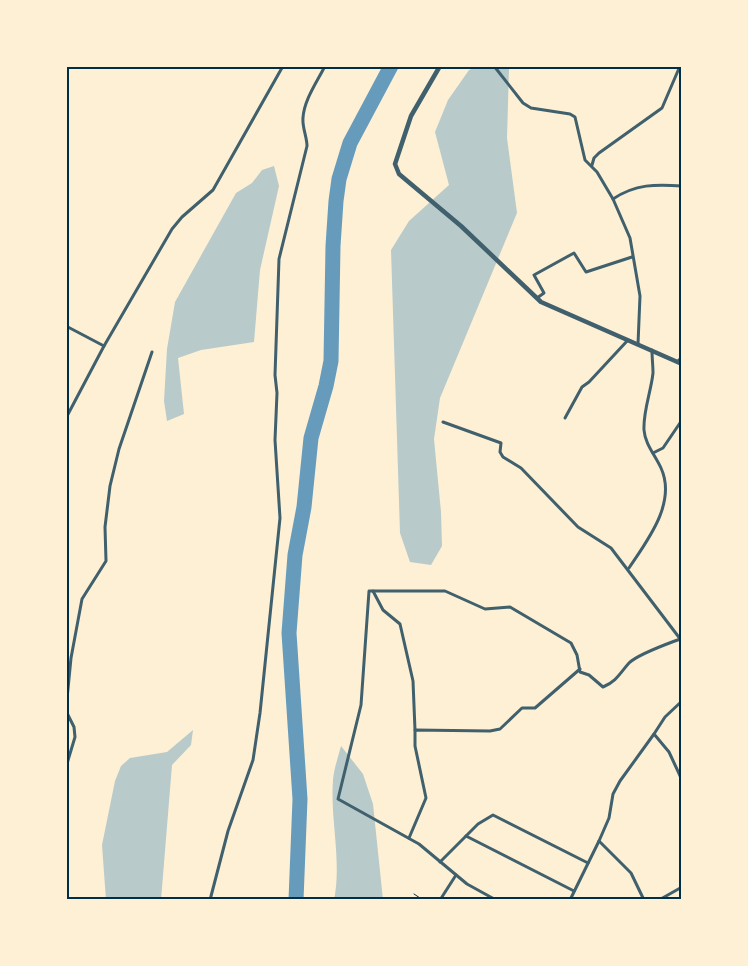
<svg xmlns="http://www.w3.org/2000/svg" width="748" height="966" font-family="Mulish,sans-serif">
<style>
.green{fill:#b9caca}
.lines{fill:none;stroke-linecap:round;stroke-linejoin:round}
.river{stroke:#669bbc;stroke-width:15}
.path{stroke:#003049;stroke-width:1}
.minor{stroke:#3f606c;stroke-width:3}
.tertiary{stroke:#3f606c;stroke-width:4.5}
.neatline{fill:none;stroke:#003049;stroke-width:2}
</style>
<rect width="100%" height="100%" fill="#fdf0d5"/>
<!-- green -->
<g class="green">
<path d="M479,66H507L509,69L507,138L517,213L440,398L434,439L441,512L442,546L431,565L410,562L400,533L391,250L409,221L449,185L435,132L448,100L469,70Z"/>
<path d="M274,166L279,186L260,270L254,342L201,350L178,358L184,414L167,421L164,401L167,349L175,302L236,193L252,183L262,170Z"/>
<path d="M193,730L191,745L172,765L161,900H106L102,845L115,781L121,766L130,758L167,752Z"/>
<path d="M341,746L363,774L373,804L383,900H334C342,861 330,820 333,780C334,769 338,757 341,746Z"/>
</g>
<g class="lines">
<!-- river -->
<path class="river" d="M296,900L300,799L289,633L295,555L304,507L311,438L326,386L331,361L333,246L336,201L339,179L350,143L391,66"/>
<!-- path -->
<path class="path" d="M414,894L423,900"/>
<!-- minor -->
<g class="minor">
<path d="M494,66L523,103L531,108L570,114L575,117L585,160L597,172L613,199L630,238L640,296L638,344"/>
<path d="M592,165L594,158L599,153L662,108L680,66"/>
<path d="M613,199C635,184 656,184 682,186"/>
<path d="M537,298L544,293L534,275L574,253L586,272L632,257"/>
<path d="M66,326L104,346"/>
<path d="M677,362L682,357"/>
<path d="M66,418L104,346L172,229L182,217L213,190L283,66"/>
<path d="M565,418L582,387L589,382L628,340"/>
<path d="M443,422L501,443L500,452L503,457L521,468L578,527L611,548L681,640"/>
<path d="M653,453L663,448L682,420"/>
<path d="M629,568C647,541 677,503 661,468C655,455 645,444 644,430C643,411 651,392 653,373C653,366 652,358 652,350"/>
<path d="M373,591L383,610L400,624L413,681L415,730"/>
<path d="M66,709L71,658L82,599L106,561L105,527L110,486L119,449L152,352"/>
<path d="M66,711L74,727L75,737L66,767"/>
<path d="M654,734L665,717L682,701"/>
<path d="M466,836L574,891"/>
<path d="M409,838L426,798L415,746V730L490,731L500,729L522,708H535L580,669"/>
<path d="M440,862L478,824L493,815L588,863"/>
<path d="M210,900L228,831L253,760L260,713L280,518L275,440L277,393L275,375L279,259L307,146C307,137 302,127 303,118C304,100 317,82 325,66"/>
<path d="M440,900L456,875"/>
<path d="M496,900L467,884L419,844L338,799L361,705L369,591H445L485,609L510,607L571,643L577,655L580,672L589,675L603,687C617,681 620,673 629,663C638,654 667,644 680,639"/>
<path d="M570,900L599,841"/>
<path d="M644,900L631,873L599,841L609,818L613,794L620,781L654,734L669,752L682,780"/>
<path d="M659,900L682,887"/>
</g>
<!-- tertiary -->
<path class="tertiary" d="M440,66L411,116L395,164L399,174L461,226L541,302L682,364"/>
</g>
<!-- border -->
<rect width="748" height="966" fill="none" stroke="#fdf0d5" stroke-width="135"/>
<rect x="68" y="68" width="612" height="830" class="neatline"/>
</svg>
